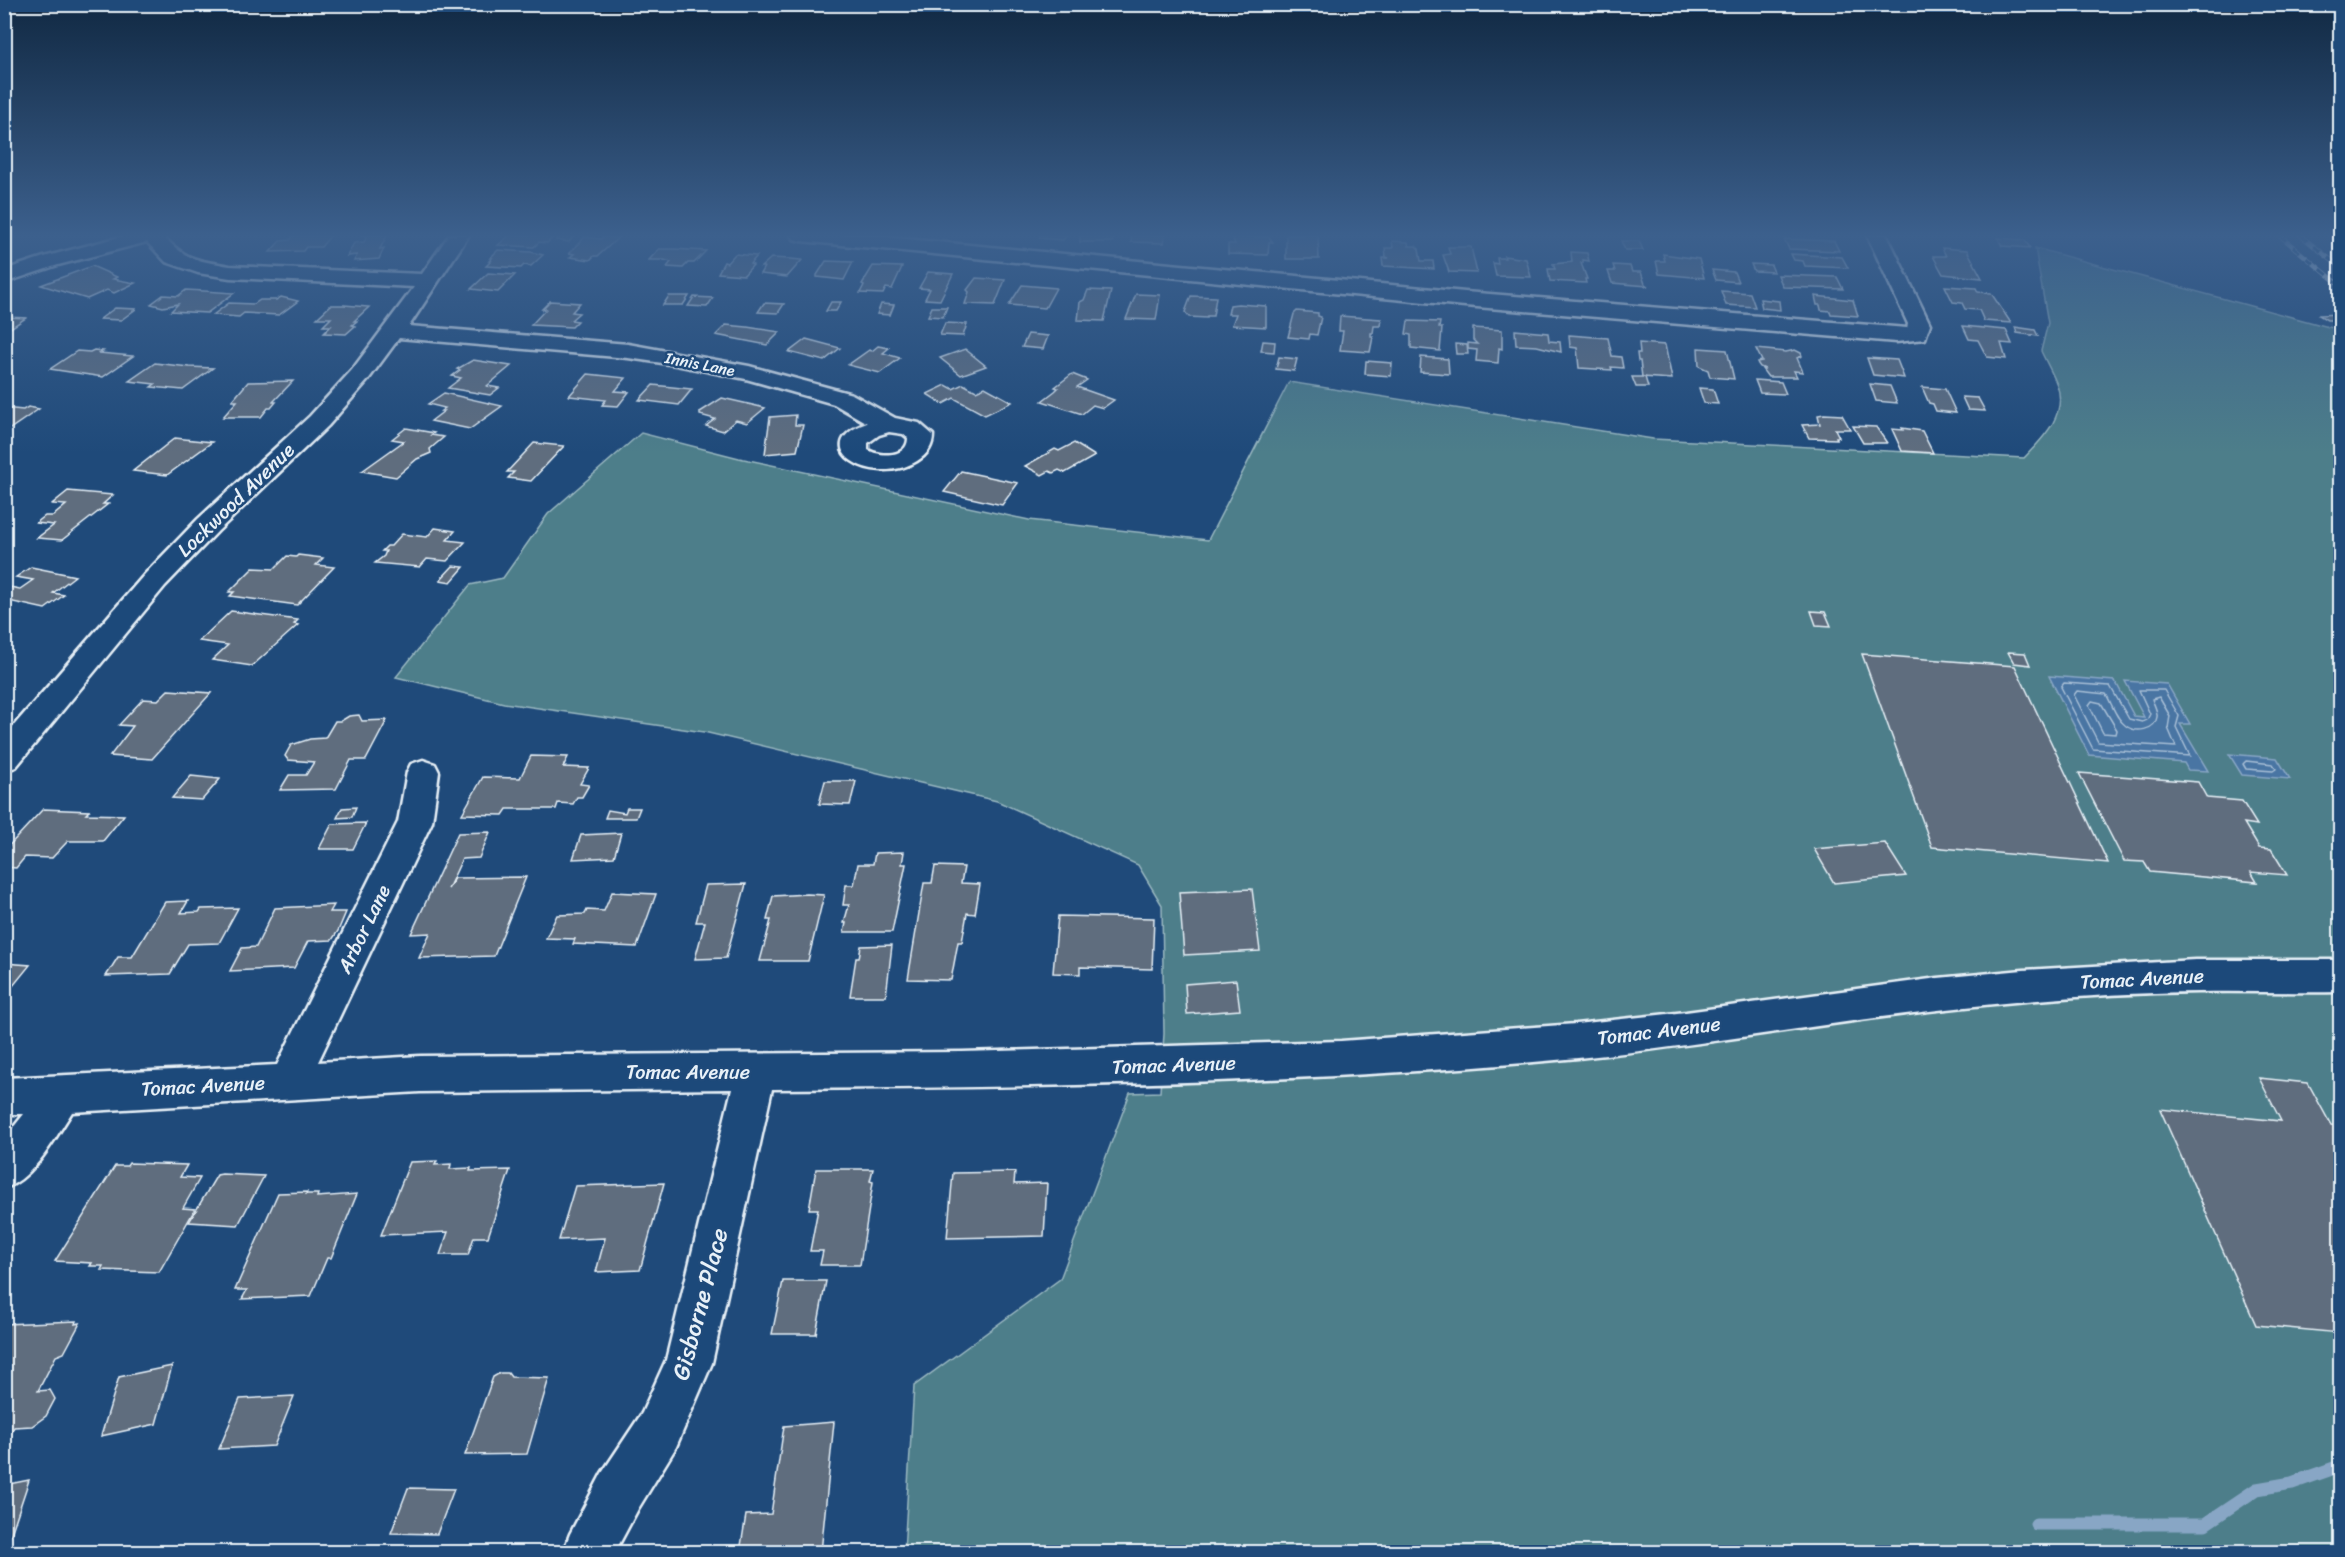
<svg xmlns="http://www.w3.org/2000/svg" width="2345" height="1557" font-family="Sriracha,sans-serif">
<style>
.green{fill:#4d7e8a;stroke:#9ab8c1;stroke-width:1.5}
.water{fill:#4874a3;stroke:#88a6c5;stroke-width:1.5}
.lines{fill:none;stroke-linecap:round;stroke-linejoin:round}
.shore{stroke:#a8bfd6;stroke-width:1.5}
.stream{stroke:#88a6c5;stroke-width:13}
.building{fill:#5e6d7e;stroke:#e8f1f8;stroke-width:1.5}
.minor-casing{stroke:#e8f1f8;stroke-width:5}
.minor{fill:#1f4a7a;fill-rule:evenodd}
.rail-casing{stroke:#e8f1f8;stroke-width:4.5}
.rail{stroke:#1f4a7a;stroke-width:3;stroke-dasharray:9;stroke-linecap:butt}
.labels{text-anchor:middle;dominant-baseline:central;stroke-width:5;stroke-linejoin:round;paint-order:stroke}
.far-street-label{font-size:16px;fill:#e8f1f8;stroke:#1f4a7a}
.street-label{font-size:20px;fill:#e8f1f8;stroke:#1f4a7a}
.near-street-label{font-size:24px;fill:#e8f1f8;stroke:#1f4a7a}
</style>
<rect width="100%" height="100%" fill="#1f4a7a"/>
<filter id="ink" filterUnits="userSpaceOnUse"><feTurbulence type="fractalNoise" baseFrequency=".0167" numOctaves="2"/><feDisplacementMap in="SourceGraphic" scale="12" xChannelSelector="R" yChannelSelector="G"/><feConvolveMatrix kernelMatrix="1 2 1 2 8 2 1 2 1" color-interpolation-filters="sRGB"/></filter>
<g filter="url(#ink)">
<!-- green -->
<path class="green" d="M2035,248L2340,330V1552H904L914,1386L1060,1279L1130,1093L1160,1092L1164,1034L1162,905L1138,865L997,801L704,732L504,703L396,677L470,585L503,578L548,514L641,433L739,458L1029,520L1208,540L1289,382L1653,439L2024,458C2042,439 2068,415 2057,385C2053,374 2046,362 2041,351L2048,323Z"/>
<!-- water -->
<g class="water">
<path d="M2049,676L2115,681L2134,716L2144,717L2125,681L2167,684L2190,724H2180L2208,771L2188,770L2184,763L2089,755Z"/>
<path d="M2229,754L2277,758L2290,779L2242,775Z"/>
</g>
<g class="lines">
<!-- shore -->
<g class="shore">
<path d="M2064,683L2110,686L2129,719L2142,722L2147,720L2150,714L2139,690H2164L2179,716L2176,727L2190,756L2093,749L2061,687Z"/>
<path d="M2077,691L2106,694C2112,704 2116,719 2126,726C2136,733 2155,731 2157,717C2158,711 2154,705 2152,699L2159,697L2170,716L2168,728L2176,747L2098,742L2074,695Z"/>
<path d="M2092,701L2101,703L2117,730L2116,734L2103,733L2089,705Z"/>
<path d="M2246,761L2273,764L2276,769L2273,771L2246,769L2243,764Z"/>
</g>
<!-- stream -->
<path class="stream" d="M2036,1524H2205L2257,1489L2292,1483L2340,1466"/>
</g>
<!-- building -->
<g class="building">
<path d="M294,235H331L321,247H306L303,251L270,252L280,241L290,240Z"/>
<path d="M359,235H387L380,249L384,248L379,259L354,261L357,255L347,256L354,243L364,242L367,236Z"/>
<path d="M510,235H556L547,243L539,242L534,247L498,245Z"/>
<path d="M558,235H575L569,242L556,240L562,235Z"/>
<path d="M1041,235H1067L1063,240L1039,238Z"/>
<path d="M1080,235H1115L1112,242H1080Z"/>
<path d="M1132,235H1165L1164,243L1131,242Z"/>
<path d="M1286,235H1318L1319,259H1286Z"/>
<path d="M1236,236L1269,237L1273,242H1269L1268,255L1228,254V244H1235L1233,239Z"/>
<path d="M585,237L601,239L603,237L618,238L598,256H594L590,260L570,257L574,254L569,253Z"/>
<path d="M1998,238L2025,240L2030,248L2002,246Z"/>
<path d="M1784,239L1834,241L1839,251L1789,249Z"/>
<path d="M1392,241L1408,242L1409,246H1416L1419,249L1421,261H1433L1434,269L1383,266L1382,258H1389L1386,257L1385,248H1393Z"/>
<path d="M1621,241H1639L1643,250H1625Z"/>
<path d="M1448,247H1471L1477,273L1449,272L1443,255L1450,254Z"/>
<path d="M1942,248L1967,250L1982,278L1943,274L1933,256H1946Z"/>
<path d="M659,249H674L706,251L694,263H688L683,268L667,267L671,262L664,260H649Z"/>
<path d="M498,250L531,252L543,255L531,266L524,265L521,268L486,266L491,261H489L492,258H490Z"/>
<path d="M1571,252L1587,253L1589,261L1583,260V263H1581L1587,279H1585L1586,283L1550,281L1548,269H1555L1553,264L1572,262Z"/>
<path d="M735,254L757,256L750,264L753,265L744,275L718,273L724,262L727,263Z"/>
<path d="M1663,254L1699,259L1704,278L1659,274L1656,261H1665Z"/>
<path d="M1791,254L1842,257L1848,268L1805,266L1803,261L1794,260Z"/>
<path d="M1504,256L1526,259L1531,277L1496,276L1493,263L1498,264L1497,258H1505Z"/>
<path d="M771,258L791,259L802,260L787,277L760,274L764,267H761Z"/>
<path d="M826,261L853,262L844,280L817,277V275Z"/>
<path d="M1751,264L1771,265L1774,272L1754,271Z"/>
<path d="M1613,265L1630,266L1632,272H1641L1645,284L1648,286L1612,283L1608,271H1615Z"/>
<path d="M92,266L117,277L113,279L135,283L114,293L107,290L87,299L41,285Z"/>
<path d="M873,266L902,267L892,289L886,288L883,294L860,293L864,285L862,284Z"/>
<path d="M1712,270L1734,272L1738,282L1716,280Z"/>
<path d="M928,272L953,274L940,300L925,299L930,289L919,288Z"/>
<path d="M488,273L515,275L498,292L471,289Z"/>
<path d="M1778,275L1837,277L1843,289L1783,287Z"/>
<path d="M976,278L1005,280L995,305L965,304L969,292L967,290Z"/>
<path d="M1022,285L1056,288L1045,308L1009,305Z"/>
<path d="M1945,286L1976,288L1978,292L1991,293L2011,323L1984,321L1979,310L1965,309L1962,303L1953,302Z"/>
<path d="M186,290L204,291L234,293L207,313L171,311L178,304L163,307L151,304L163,295L178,296Z"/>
<path d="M1088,290L1111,291L1104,321L1078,320L1080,302L1084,300Z"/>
<path d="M1721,291L1750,293L1755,307L1726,305Z"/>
<path d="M1136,294L1160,295L1156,320L1126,319Z"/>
<path d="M669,296H689L683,305H663Z"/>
<path d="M1191,296L1216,297L1213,316H1207V318L1189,317L1185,312Z"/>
<path d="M1815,296L1853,300L1858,316L1831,314L1830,311L1821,310L1820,305H1817Z"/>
<path d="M281,297L298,301L279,315L244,313L239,317L213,315L229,303L254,304L260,300H276Z"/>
<path d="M694,297L713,298L707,307L688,306Z"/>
<path d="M1760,299L1779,301L1780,310L1762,308Z"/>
<path d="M550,301L580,303L572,312L579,313L571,320L578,321L572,327L531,325L546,309H542Z"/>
<path d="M831,302H841L836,311H826Z"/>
<path d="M764,303L784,304L778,313L758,312Z"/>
<path d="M881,304L894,305L890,315L877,314Z"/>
<path d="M1238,304L1266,306V327L1232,325L1236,314H1228L1230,305Z"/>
<path d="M331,305H344L369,307L354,321H357L352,325L355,326L346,334L324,333L331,326H323L331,318H317Z"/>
<path d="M932,307H947L943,317L928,316Z"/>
<path d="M115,308L136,309L121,320L100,319Z"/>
<path d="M1297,311L1318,313V316L1321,317L1317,335L1310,334L1309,339L1288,337L1294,314Z"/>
<path d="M2338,314L2340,320H2327L2319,315Z"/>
<path d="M1340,316L1381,319L1380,326H1374L1373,333H1371V337H1373L1370,352L1340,350L1343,331H1339Z"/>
<path d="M4,317H5L26,318L6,331Z"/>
<path d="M1408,321L1440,322L1439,328H1442L1440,351L1411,348V335L1406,334Z"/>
<path d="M945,323L967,324L963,336L940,335Z"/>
<path d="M726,325L747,327L780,332L767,345L716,335Z"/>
<path d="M1963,326L2006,330L2012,344L2001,343L2006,359L1987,357L1978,340L1969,339Z"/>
<path d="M2015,327L2035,330L2038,336L2017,333Z"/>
<path d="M1473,328L1502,330V349L1499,348L1498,363L1476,361L1477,350L1468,349V343L1477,344L1473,340Z"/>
<path d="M1515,330L1548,333L1549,341L1560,342L1561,352L1537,346L1516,345Z"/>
<path d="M1028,334L1048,336L1043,349L1022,347Z"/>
<path d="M1569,335L1608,338L1612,356L1621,357L1623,368L1611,367L1612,370L1579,368L1577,348L1570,347Z"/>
<path d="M806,339L840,348L824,361L789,352Z"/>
<path d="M1263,341L1275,342L1274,352L1261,351Z"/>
<path d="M1639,343L1665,345L1672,379L1642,377L1640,361H1638L1637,353H1640Z"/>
<path d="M1455,344L1467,345L1468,354H1456Z"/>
<path d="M878,346L889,348L883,353L900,358L880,373L848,365L869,350L872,351Z"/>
<path d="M1698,348L1727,350L1734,379L1710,377L1708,370L1699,366Z"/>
<path d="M965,349L986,366L961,375L940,358Z"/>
<path d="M1756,349L1786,352L1795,350L1801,353L1802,356L1797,358L1803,372L1794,371L1797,377H1768L1762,369H1765L1760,367L1758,364L1757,362L1762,361Z"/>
<path d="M94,350L103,351L99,353L133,356L103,377L50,369L77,351L90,352Z"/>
<path d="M1279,357L1297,359L1294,371L1276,369Z"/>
<path d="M1421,357L1448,359L1449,374L1420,372Z"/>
<path d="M1867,358L1897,360L1904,378L1873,375Z"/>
<path d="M473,360L511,366L487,386L499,388L490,395L448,388L461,378L452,376L460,370L457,369Z"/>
<path d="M1366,361L1392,363L1391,376L1365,374Z"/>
<path d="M155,363L189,367L213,368L183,390L151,387L155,384L129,381Z"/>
<path d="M588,374L626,378L615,391L629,392L618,406L602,405L606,400L569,396Z"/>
<path d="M1072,374L1087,380L1077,387L1114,400L1103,408L1093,405L1082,414L1042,401L1055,391L1058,388L1055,387Z"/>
<path d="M1632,377H1645L1648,387H1636Z"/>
<path d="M1755,380L1781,382L1786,394L1760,393Z"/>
<path d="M293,381L273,402H276L271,408H268L261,417H223L237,401H232L248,382Z"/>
<path d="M963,384L976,391L985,387L1012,402L985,415L954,398L943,404L927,394L946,385L953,389Z"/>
<path d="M1870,384L1890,386L1897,403L1876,401Z"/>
<path d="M653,385L692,389L679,405L639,400Z"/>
<path d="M1922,387L1945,389L1956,413L1936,411L1933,404L1929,403Z"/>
<path d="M1699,388L1713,389L1718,404L1704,403Z"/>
<path d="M444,393L502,406L470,429L431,421L444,411H441L445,408L428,404Z"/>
<path d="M1962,397L1978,398L1985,411L1968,410Z"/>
<path d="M722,398L744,403L765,408L747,423L736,420L723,431L706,426L715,419L700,415V412Z"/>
<path d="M28,407L39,409L4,433V408L23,410Z"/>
<path d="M1824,414L1842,415L1850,429H1835L1839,437H1836L1837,439L1809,438L1802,425L1820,424L1818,415Z"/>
<path d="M796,415L795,425H803L797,451L765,454L770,417Z"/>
<path d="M1853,426L1876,427L1887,443H1863Z"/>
<path d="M406,428L434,433L431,435L444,437L430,449L431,453L417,459L396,477L362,471L404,441L392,439Z"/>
<path d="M1902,428L1922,431L1933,453L1902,451L1892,429L1903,430Z"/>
<path d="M175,438L212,442L167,475L133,471Z"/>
<path d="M534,443L564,446L531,481L508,478L514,472H507Z"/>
<path d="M1074,443L1095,456L1065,473L1059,470L1053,473L1049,471L1042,475L1025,466L1055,449L1059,451Z"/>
<path d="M961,471L1018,483L1002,505L944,492Z"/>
<path d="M68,491L113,495L103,504H108L62,540L37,538L54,525L36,523L45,516H53L66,505L52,504Z"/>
<path d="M435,528L455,531L447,540L465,542L447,561L427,559L420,567L375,563L384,556L386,551H382L387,546H391L402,534L427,537Z"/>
<path d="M298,555L323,558L316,565L334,567L297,605L230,596L234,592H229L253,568L274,569L287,556L296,557Z"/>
<path d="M453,566L464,567L451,582L440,580Z"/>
<path d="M31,567L46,570L75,576L53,593L64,595L45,609L4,600V586L20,589L33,580L16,577Z"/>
<path d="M231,611L298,620L294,624L298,625L252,666L212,660L228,645L199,641Z"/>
<path d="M1811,611L1825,612L1831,626L1816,625Z"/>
<path d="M2008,652L2025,653L2030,665L2014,663Z"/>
<path d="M1862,654L2015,666L2108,863L1932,847Z"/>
<path d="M168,690L211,693L152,759L110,756L133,726L119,725L143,699L158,700Z"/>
<path d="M359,715L362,721L387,720L366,760H351L336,789L280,790L289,775H306L314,762L288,760L285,756L291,745L310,739L325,738L335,721H341L349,716Z"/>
<path d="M531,756L568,757L563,767L589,768L580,784L589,785L582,797H577L573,804L558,803L556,809H507L503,815L462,814L483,777L520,778Z"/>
<path d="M2079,773L2198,782L2207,798L2242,801L2257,825L2244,823L2259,848L2271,849L2287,875L2251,872L2257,882L2150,872L2144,862L2124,861Z"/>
<path d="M191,776L220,779L202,800L172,798Z"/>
<path d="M825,781H856L850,805L819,804Z"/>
<path d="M356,807L352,817L337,818L342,808Z"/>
<path d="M627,808H640L636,818H605L608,810L625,813Z"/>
<path d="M43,809L89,811L86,814L124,815L103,841H68L52,858L25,857L16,868L4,867V851Z"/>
<path d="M366,823L353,849H319L332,824Z"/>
<path d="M490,832L479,858L462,859L448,889L455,878L526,877L494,956L419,958L430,933L411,934L458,833Z"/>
<path d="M621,833L614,857L573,859L581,835Z"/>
<path d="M1885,843L1906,876L1834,883L1814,849Z"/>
<path d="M904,852L902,864H906L892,932H844L846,923H844L849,905H843L846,885H854L858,864H873L875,853Z"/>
<path d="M935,866L964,867L961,883L980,884L975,914L967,913L962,942H958L951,980L908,979L924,883H932Z"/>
<path d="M746,884L726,958L695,959L705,922H696L706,885Z"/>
<path d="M1252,889L1260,951L1184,955L1179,892Z"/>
<path d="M612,892L656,894L637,947L573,944L575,939L546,938L557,915L585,914L587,910L604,911Z"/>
<path d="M807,894L824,895L808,961H760L771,920H767L773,896Z"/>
<path d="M188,901L181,913L199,912L201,909L238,908L219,943L188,944L170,974L106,976L118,957H132L165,902Z"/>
<path d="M334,905L330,912H346L338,931L332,940L308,941L294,968L230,971L242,948L256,947L275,908Z"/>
<path d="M1058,916L1154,918L1152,969L1080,967V974L1053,973Z"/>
<path d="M892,945L886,996H850L856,958H859L861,946Z"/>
<path d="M4,963L30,965L4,997Z"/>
<path d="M1236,980L1240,1010L1187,1014L1185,984Z"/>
<path d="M2259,1078L2308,1083L2331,1125L2340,1126V1333L2256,1325L2160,1109L2281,1121Z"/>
<path d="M437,1161L435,1165L451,1164L450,1169L471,1168L470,1171L510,1170L488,1237H474L468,1255H440L448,1232L381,1235L410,1162Z"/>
<path d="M129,1163L187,1165L180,1177L200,1178L183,1208L195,1209L159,1272L101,1270L103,1266H90L92,1263L55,1261L115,1166H127Z"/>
<path d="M816,1169H873L870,1181L873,1182L860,1265H820L823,1251H810L818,1209H809Z"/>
<path d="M1015,1172L1014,1184L1047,1183L1044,1236L947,1238L953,1173Z"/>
<path d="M222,1174L264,1176L238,1225L189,1222L217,1175Z"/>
<path d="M664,1183L640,1270L596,1272L605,1238L559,1240L575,1186Z"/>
<path d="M307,1192L306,1194H318L317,1197L357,1194L331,1258H327L311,1296L242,1299L247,1290H235L278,1193Z"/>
<path d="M783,1281H826L816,1334H772Z"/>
<path d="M76,1321L75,1324L80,1323L64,1353L56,1356L38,1391L50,1390L55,1399L46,1416L32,1426L14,1427L10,1435L4,1436V1324Z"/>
<path d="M172,1366L156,1424L101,1436L119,1377Z"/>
<path d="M500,1373H508L511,1377L549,1378L527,1454L465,1455L493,1377Z"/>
<path d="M294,1396L274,1446L219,1449L240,1399Z"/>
<path d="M834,1422L821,1552H740L746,1515L771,1514L784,1426Z"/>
<path d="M29,1480L6,1549H4V1485Z"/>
<path d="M408,1488L454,1489L437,1534L391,1533Z"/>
</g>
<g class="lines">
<!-- minor casing -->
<g class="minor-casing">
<g id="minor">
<path d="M127,235H162C187,261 196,260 230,266L422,274L449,235H469L409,326L628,344L749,366L852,394L895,418L919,423L933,435C933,446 927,455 917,461C871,489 805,445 867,423L834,404L746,379L676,365L628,358L399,338L368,380L328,426L218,531L165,586L16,767L4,771V737L145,574L198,519L310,416L352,370L414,287L230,278L198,273L166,262L147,242L58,265L4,283V270L44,257ZM889,432L903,434L908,438C908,458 880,457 868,450V443L879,435Z"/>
<path d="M791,235H865L1465,292L1907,328L1908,324L1867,235H1887L1930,324L1925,339L1896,342L1465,306L801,241L794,239Z"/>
<path d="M423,760L435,764L439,772L432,822L318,1062L420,1056L962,1052L1341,1041L1576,1024L1686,1012L1938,978L2023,970L2195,960H2340V992C2293,993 2246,991 2198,992C2113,993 2023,1000 1938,1010C1818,1024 1698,1046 1578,1058C1310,1084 1041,1087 772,1089L712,1363L676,1447L638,1509L615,1552H563L570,1534L602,1473L642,1413L666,1360L732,1089L420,1092L72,1112C54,1139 36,1176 4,1189V1139L24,1114H4V1078L277,1065L398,822L407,772L411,764Z"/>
</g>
</g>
<!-- minor -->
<use href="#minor" class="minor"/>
<!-- rail casing -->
<g class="rail-casing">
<g id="rail">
<path d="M2279,235L2340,285"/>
<path d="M2300,235L2340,267"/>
</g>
</g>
<!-- rail -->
<use href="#rail" class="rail"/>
</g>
</g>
<!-- sky -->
<linearGradient id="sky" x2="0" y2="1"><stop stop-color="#112943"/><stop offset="0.52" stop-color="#3c608d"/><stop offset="1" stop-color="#3c608d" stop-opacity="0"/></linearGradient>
<rect width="2345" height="453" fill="url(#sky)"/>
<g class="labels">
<!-- far-street labels -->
<g class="far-street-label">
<text transform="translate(700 364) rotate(11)">Innis Lane</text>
</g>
<!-- street labels -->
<g class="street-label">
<text transform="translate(236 500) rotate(-44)">Lockwood Avenue</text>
<text transform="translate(364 929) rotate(-64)">Arbor Lane</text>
<text transform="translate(2142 979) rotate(-3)">Tomac Avenue</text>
<text transform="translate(1659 1031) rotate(-7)">Tomac Avenue</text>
<text transform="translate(1174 1065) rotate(-2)">Tomac Avenue</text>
<text x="688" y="1072">Tomac Avenue</text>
<text transform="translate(203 1086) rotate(-3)">Tomac Avenue</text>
</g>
<!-- near-street labels -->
<g class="near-street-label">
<text transform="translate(700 1304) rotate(-75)">Gisborne Place</text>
</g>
</g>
<!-- margin -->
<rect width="2345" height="1557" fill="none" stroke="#1f4a7a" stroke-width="24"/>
<rect x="12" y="12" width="2321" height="1533" fill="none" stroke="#e8f1f8" stroke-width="2" filter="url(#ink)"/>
</svg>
